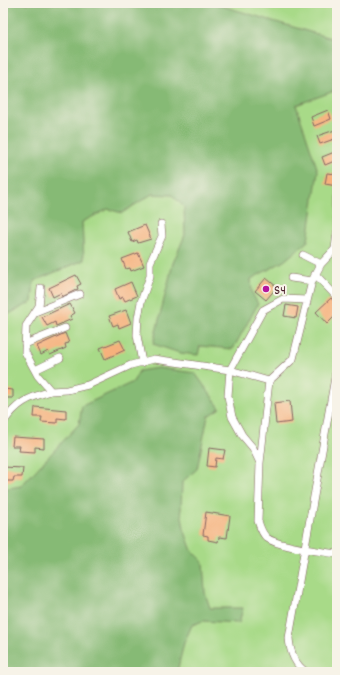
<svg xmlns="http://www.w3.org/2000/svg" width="340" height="675" font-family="Dekko,sans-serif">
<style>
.green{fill:#a8da88;stroke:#797c5a}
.forest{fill:#86ba74;stroke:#686c50}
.building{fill:#f6b17c}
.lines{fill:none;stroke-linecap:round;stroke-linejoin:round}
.lane-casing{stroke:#856361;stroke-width:8}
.lane{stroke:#fff;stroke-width:7}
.poi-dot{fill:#b5179e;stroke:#f7f3e8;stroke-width:1.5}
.labels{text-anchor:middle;stroke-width:4;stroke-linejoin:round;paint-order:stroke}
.poi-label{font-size:14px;fill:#4a1f2b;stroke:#f7f3e8;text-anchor:start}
</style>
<rect width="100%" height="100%" fill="#f7f3e8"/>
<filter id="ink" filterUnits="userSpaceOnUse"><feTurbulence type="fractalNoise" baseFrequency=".025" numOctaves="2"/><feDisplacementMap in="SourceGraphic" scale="8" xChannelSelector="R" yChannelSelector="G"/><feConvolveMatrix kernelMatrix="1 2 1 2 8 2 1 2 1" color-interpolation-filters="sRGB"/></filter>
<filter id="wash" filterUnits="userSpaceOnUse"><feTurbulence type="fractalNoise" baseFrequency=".012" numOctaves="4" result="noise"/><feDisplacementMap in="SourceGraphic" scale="16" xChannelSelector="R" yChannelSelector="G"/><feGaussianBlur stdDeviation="0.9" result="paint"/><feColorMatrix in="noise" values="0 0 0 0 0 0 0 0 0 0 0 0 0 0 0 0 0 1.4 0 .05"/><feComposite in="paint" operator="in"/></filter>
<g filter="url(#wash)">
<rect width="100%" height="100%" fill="#f3e0c6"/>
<path class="green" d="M133 3H337V672H3V73Z"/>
<path class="forest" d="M3 3H212L337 40V90L296 105 318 171 308 241 284 261 251 279 252 293 258 304 233 349 200 346 198 355 180 353 153 344 173 263 185 235 184 207 172 195 152 194 122 213 108 209 82 222 84 260 34 281 32 302 3 317V319Z
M158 368 195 373 220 408 208 416 197 469 182 482 181 510 184 529 192 551 203 562 205 593 210 608H243L239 623 203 621 192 625 184 643 177 672H3V489L21 486 79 424 82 406 133 382 139 371Z"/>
<g id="blocks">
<path class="building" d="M328 110 331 119 314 126 311 117Z
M335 130 337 138 320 144 317 136Z
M337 151V160L325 165 322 157Z
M327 173 337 174V186L325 184Z
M145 225 151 239 138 243 137 240 132 242 128 232Z
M138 253 144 266 131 271 130 268 126 269 122 259Z
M76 275 81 284 77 286 78 289 62 297 61 293 53 297 49 288Z
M266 278 277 287 266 300 255 291Z
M131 282 137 296 125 301 123 297 119 299 115 289Z
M331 298 337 305V314L327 324 316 312Z
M70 304 75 313 70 316 72 319 56 326 55 322 47 326 42 317Z
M286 305 298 307 296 318 284 316Z
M126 310 131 323 119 328 118 324 113 326 109 316Z
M65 333 69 343 65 344 66 348 50 355 48 351 41 355 37 346Z
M120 340 125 350 105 359 100 348Z
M3 389 13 390V398H3Z
M290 401 292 422 276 424 274 403Z
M35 407 66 410V419L57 418V423L41 422 42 417H34Z
M13 437 44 439V448L35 447V452L19 451 20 446H12Z
M209 448 225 450 223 459 216 458 215 467 207 466Z
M3 467 23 468 22 477H14L13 481H3Z
M206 512 230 516 227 538 219 537 218 542 208 540V536L203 535Z"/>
</g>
</g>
<g filter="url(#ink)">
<use href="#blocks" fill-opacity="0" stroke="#856361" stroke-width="1"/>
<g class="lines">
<defs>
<path id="lane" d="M336 250 335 249 337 233
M303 255 321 264
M315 274 337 297
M291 278 312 281
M41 288 39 306 26 326 25 352 38 376 51 391 67 390 88 385 131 365 154 359 230 370 269 381
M307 300 283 299 263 310 230 370 228 396 232 417 242 435 253 448 260 463 258 521C260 527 262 534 267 538 279 547 320 551 337 554
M35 312 80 294
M25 344 65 328
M142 363 137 335 138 318 141 302 150 276V263L162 236 161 224
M35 370 60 358
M3 423C17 402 28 398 51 391
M260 463 269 381 293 359 312 281 321 264 337 247
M306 672C294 664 290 652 289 638L337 366"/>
</defs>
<use href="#lane" class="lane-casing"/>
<use href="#lane" class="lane"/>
</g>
</g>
<circle class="poi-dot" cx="266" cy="289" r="4"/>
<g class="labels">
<g class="poi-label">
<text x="274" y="294">S4</text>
</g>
</g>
<rect width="340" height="675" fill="none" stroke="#f7f3e8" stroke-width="16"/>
</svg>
